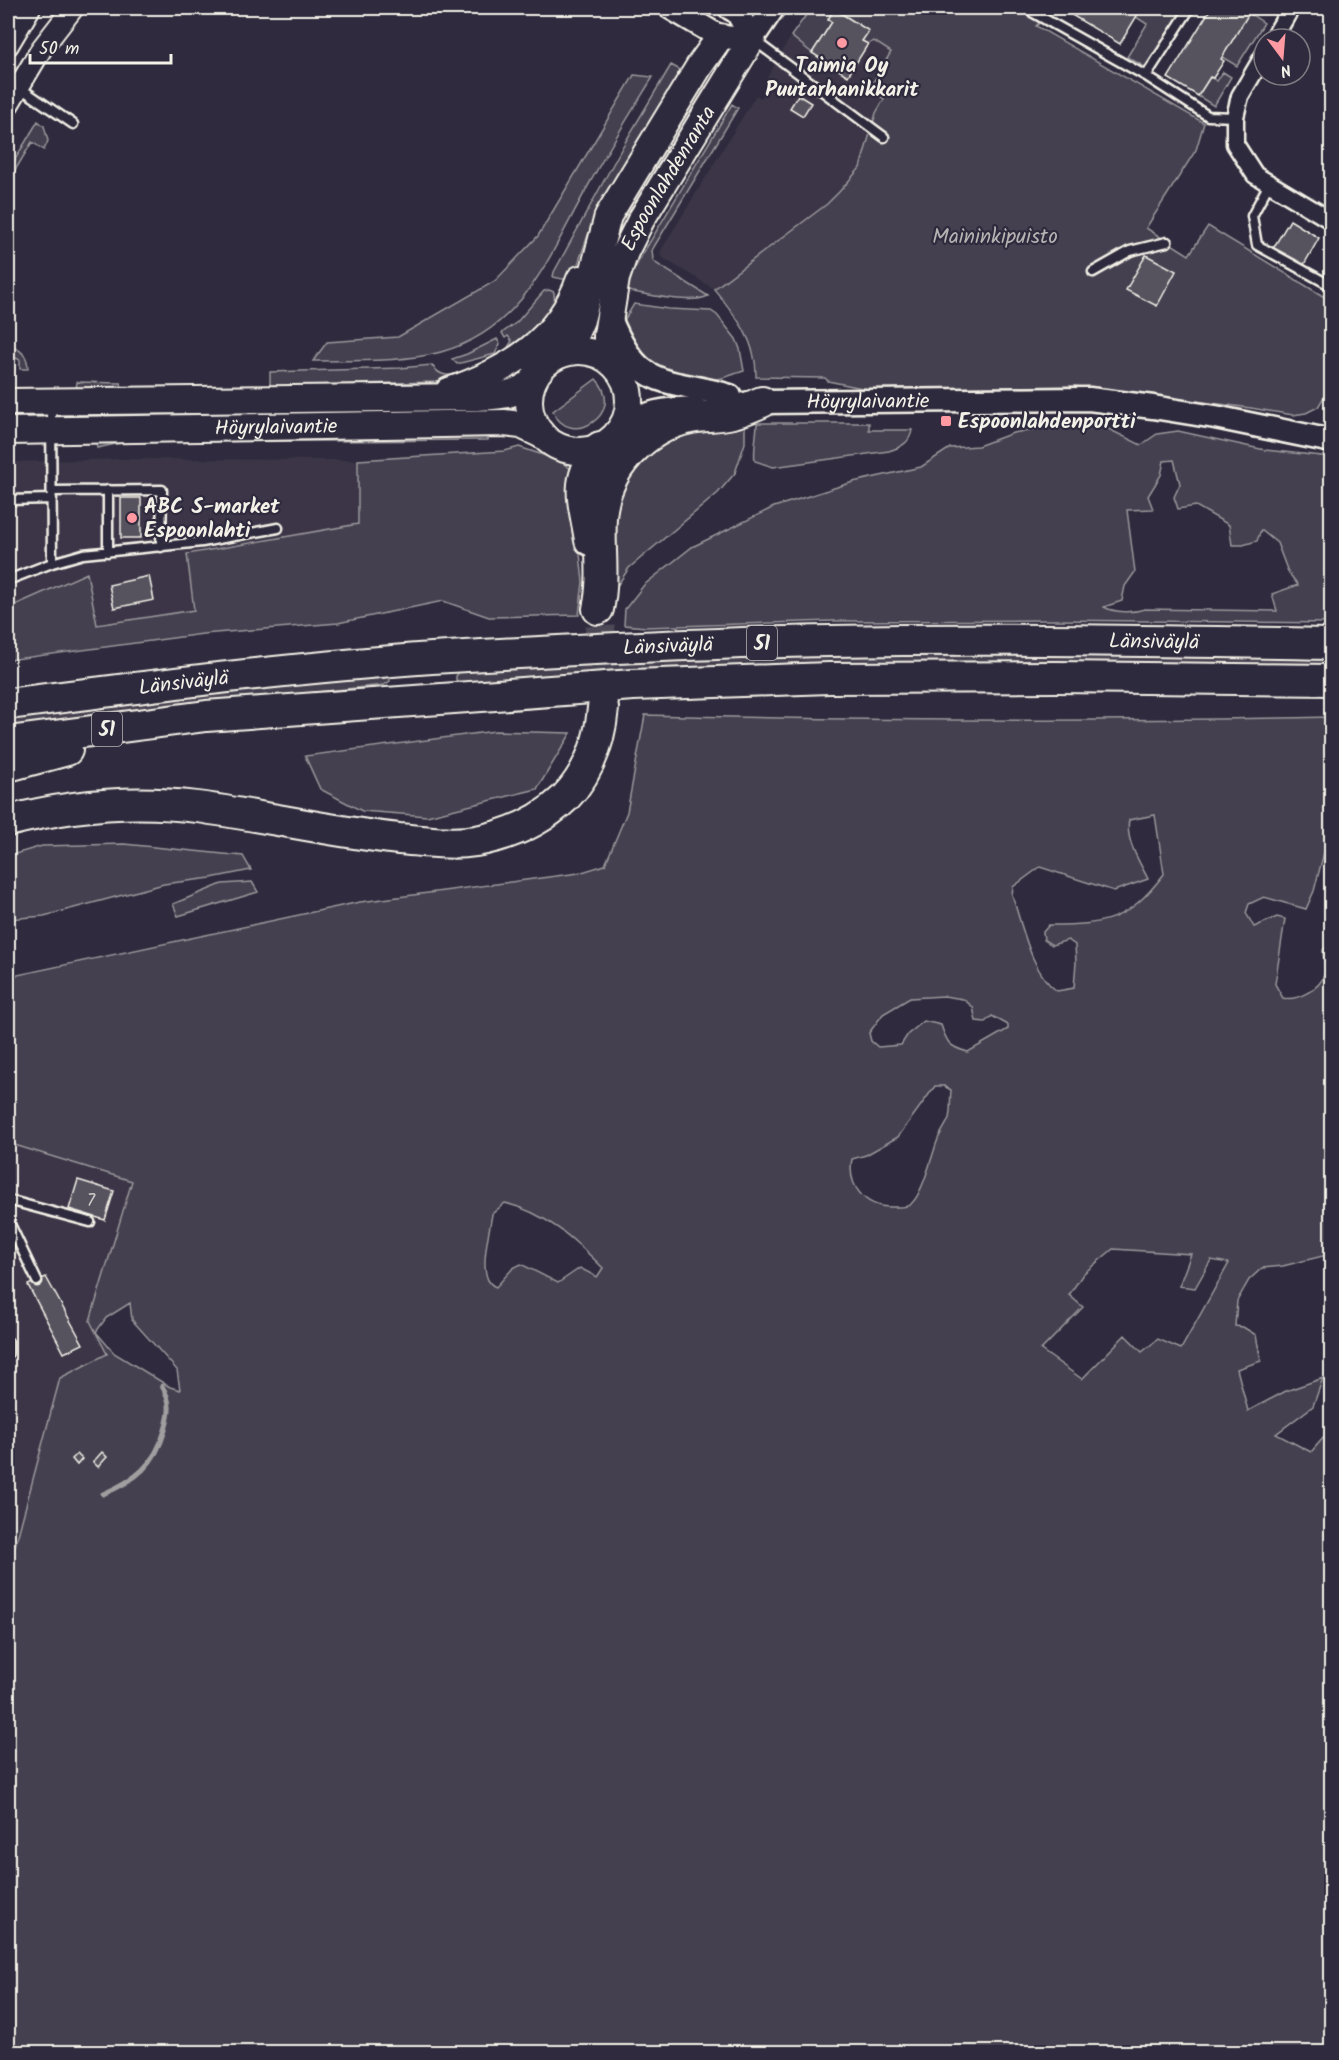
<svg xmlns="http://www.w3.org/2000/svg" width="1339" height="2060" font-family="Kalam,sans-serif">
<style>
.built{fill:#3b3647}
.green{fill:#454050;stroke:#9c989c;stroke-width:1.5;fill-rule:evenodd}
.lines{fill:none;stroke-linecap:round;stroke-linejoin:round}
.stream{stroke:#a19ea0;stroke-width:5}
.building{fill:#56525f;stroke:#f4f1e8;stroke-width:1.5}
.motorway-tunnel{stroke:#4d4857;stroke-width:30;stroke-dasharray:30 15;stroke-linecap:butt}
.service-casing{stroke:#f4f1e8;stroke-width:13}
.minor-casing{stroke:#f4f1e8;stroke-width:21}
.tertiary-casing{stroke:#f4f1e8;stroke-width:24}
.secondary-casing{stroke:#f4f1e8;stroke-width:27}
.primary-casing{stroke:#f4f1e8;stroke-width:30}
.motorway-casing{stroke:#f4f1e8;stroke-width:34}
.service{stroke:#2f2a3d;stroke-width:8}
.minor{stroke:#2f2a3d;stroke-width:16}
.tertiary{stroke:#2f2a3d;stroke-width:20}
.secondary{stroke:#2f2a3d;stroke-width:22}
.primary{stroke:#2f2a3d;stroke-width:26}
.motorway{stroke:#2f2a3d;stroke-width:30}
.poi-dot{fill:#ff9aa2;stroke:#2f2a3d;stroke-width:2}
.labels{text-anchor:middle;stroke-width:4.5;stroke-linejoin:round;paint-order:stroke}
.number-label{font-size:18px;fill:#ccc9c6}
.shield{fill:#2f2a3d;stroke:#b9b5b5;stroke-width:1.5}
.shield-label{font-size:20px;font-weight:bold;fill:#f4f1e8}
.poi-label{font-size:21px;font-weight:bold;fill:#f4f1e8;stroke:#2f2a3d;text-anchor:start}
.street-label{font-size:21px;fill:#f4f1e8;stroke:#2f2a3d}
.park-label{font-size:21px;fill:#b7b3b3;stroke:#2f2a3d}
</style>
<rect width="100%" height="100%" fill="#2f2a3d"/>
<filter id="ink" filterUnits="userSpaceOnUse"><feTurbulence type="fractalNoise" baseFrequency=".0167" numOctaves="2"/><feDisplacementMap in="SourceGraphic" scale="12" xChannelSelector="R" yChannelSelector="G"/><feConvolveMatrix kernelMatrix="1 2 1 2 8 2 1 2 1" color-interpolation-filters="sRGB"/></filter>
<g filter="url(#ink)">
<path class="built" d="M811 8H934L876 113 860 168 827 204 714 289 663 258 660 252 756 95 761 98 769 87 764 83 791 36Z
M119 459 358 460V524L187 554 194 610 97 625 86 574 8 608V462Z
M8 1143 132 1180 90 1321 107 1354 60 1378 13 1554 8 1553Z"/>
<path class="green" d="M811 8H1032L1030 12 1043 20 1036 26 1204 123 1196 150 1146 228 1189 255 1208 226 1331 301V385L1318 407 1306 413 1293 415 1251 408 1075 386 867 389 828 381 825 378 756 377C757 341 736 316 714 289L827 204 839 192 860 168 876 113 884 99 869 89 891 52 874 41 868 44 862 41 868 31 835 9 828 19 832 22 812 53 791 36Z
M1128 8H1184L1145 67 1127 57 1147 24 1136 17 1138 13Z
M1249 13 1264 23 1237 66 1222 57Z
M671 65 688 74 589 232 572 281 553 277 554 272 624 144Z
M1223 72 1231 77 1214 106 1198 96 1210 77 1217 81Z
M634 75 653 77C632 111 611 144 592 179 552 248 527 329 441 352 400 363 355 360 313 361L327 342 398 337 495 281 538 236Z
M700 83 706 87 631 211 612 252 610 237Z
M732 104 738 108 652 250 653 260 657 264 708 296C690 305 647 294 627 291L633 272 642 255Z
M38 121 44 126 48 141 44 150 32 142 8 182V171Z
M549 290 554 292 555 309 549 318 503 355 512 341 508 336 505 338 502 333 517 322 544 291Z
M634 304 669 309 711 311 717 315 736 339 740 349 744 371C736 373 726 378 717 379 688 380 649 371 633 344 629 337 626 329 623 322Z
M497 339 500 344 495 354 457 364 452 359 467 354Z
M8 344C20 349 28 355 28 369H20V360L8 354Z
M432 365C443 383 459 372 476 369L452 379 436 382 270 386V372L400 368Z
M596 379C628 413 569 450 553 411Z
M77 382 121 383 123 393 76 390Z
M1090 420 1141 445 1157 434 1178 431 1265 450 1331 457V623L1053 620 832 621 646 627 624 625 625 609 644 585 692 547 774 507 853 482 921 467 950 448 978 446 1013 433ZM1174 460 1180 484 1174 497 1178 509 1196 506 1229 525 1232 545H1243L1257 541 1261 530 1277 543 1288 572 1298 585 1272 594 1277 611 1145 609C1132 613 1116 613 1104 607L1122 601 1125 586 1135 572 1127 510 1153 509 1148 496 1161 475 1164 461Z
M745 422V443L735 473 718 493 629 568 613 592 609 536 620 481 665 436Z
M757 423H869V430H912C910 443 901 447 889 451L773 467 755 461C753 452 757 433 757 423Z
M488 434V440L140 442 120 443 97 448 96 441Z
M519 447 558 460 571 469 583 582 579 615 489 617 443 601 338 623 203 634 8 660V608L87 573 97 625 194 610 187 554 358 524V460L505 451Z
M936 654 1332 655 1331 666 574 676 460 682 456 680V676L460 671C618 661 777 656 936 654Z
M387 675 390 677V681L384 685 269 697 8 728V716L32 712Z
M645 715C874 721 1103 722 1331 717V830L1328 837 1314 891 1306 909 1264 897 1249 904 1246 913 1254 927 1277 917 1285 919 1275 984 1283 998C1297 1001 1320 989 1324 975 1326 968 1323 957 1323 950L1331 940V1254L1283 1266 1262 1268 1249 1280 1237 1301 1235 1326 1243 1327 1256 1335 1261 1361 1237 1369 1248 1411 1286 1391 1323 1378 1313 1406 1276 1434 1311 1452 1331 1429V2052H8V1553L13 1554 60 1378 107 1354 90 1321 132 1181 8 1143V977L360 902 579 873 605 865 627 812ZM1155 815 1164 874C1128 921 1106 925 1049 925L1043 932 1044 940 1052 945 1068 940 1075 945 1076 962 1074 988 1057 991C1031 973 1022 924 1012 895L1013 887 1040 867 1114 891 1148 879C1139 861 1125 840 1129 820ZM944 996 963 999 973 1007 976 1021 985 1022 992 1016 1008 1025V1029L968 1052C949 1047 947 1043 941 1025L924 1021 908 1034 901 1045 878 1047 871 1041 869 1033 883 1014 910 998ZM935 1086H944L951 1090C950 1099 951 1110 949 1118 946 1126 941 1132 938 1139 932 1154 923 1194 911 1204 906 1208 899 1207 893 1207 865 1208 847 1186 852 1159L866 1155 898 1137ZM505 1203C546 1213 574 1239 603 1268L597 1277 580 1268 558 1283 521 1264 513 1268 496 1287C475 1280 490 1231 492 1214ZM1113 1249 1191 1254 1179 1286 1195 1288 1211 1260 1229 1263 1181 1349 1158 1339 1142 1352 1125 1335 1082 1379 1041 1350 1083 1307 1069 1295 1083 1274ZM130 1303 132 1320 177 1370 180 1390 170 1387 114 1353 96 1332 106 1318Z
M495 731 571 733 537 789 427 816 362 811 320 789 305 756Z
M124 844 243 856 251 870 211 878 164 884 44 916 8 919V856L42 846Z
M252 882 258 892 178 916 173 904 222 884Z"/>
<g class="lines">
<path class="stream" d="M103 1494C136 1480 155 1465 165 1430 170 1413 172 1402 162 1386"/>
</g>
<path class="building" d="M1060 8H1128L1138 14 1120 44Z
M1211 8H1256L1252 15 1249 13 1221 59 1224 61 1213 78 1210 77 1198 96 1168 78Z
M834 9 869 31 862 41 868 44 848 76 812 53 832 22 828 20Z
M798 95 811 103 803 116 790 108Z
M1290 220 1319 238 1302 268 1272 250Z
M1146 255 1176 271 1157 306 1126 290Z
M121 498H141V538H121Z
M149 576 154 600 114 608 109 585Z
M78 1180 114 1191 105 1220 69 1209Z
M46 1277 83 1344 64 1353 28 1285Z
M102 1452 107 1457 98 1467 93 1462Z
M77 1454 82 1459 77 1465 72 1459Z"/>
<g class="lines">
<path class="motorway-tunnel" d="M600 626 603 708"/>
<defs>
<path id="service" d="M1032 12 1146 76 1208 116 1235 117
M755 41 884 137
M1146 76 1190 8
M19 87 73 124
M1269 184 1252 216 1257 245 1328 284 1332 281
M1093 272 1130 251 1167 242
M51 405 52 563
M108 490V552
M52 491 162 490 161 547
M8 500 52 499
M8 580 52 563 83 554 202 542 278 528
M8 1200 90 1222
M8 1220 37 1281
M8 1342V1353"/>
<path id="minor" d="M1273 39 1291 8
M1264 55 1240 96 1235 117V144L1255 175 1332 221"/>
<path id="tertiary" d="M8 45 30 8
M8 105 42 48 73 8"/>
<g id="secondary">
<path d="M671 8 720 37 752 39"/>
<path d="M730 8 737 12 752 39"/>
<path d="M752 39 773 8"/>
<path d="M610 318C640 393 665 377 730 396"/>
<path id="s1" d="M745 404 762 402 1089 399 1153 407 1215 417 1332 441"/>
<path d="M621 430C642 411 667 409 695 408"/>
</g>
<g id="primary">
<circle cx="579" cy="401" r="50"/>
<path d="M559 355 573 339 581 320 608 216 700 65 720 37"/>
<path id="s2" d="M613 364 607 352V335L616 278 625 252 641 220 752 39"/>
<path d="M449 391C509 370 558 341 580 279"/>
<path d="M8 402 477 397C499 396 516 396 533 381"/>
<path id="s3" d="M8 431 504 423 521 425 542 435"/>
</g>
<g id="motorway">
<path d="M590 540C584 500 573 483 600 447"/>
<path d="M598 609C605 578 599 549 601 517 605 469 643 428 690 418 704 415 718 417 732 413 742 411 752 406 762 402"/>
<path id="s4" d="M8 704C148 686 290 668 432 658 565 650 698 643 831 641 998 638 1165 641 1332 644"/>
<path d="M8 742 206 716 633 685 829 678 1056 677 1332 680"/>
<path d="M8 766 67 750"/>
<path d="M8 821C69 805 134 799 197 807 265 816 331 832 399 839 425 841 451 845 476 841 510 835 540 822 565 798 589 773 600 742 603 708"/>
</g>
</defs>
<use href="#service" class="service-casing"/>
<use href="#minor" class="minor-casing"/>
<use href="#tertiary" class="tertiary-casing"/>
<use href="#secondary" class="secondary-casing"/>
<use href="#primary" class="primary-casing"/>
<use href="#motorway" class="motorway-casing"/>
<use href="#service" class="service"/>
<use href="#minor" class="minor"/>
<use href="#tertiary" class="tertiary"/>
<use href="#secondary" class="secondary"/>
<use href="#primary" class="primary"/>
<use href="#motorway" class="motorway"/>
</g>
</g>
<g class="poi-dot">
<circle cx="842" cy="43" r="6"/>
<rect x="940" y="415" width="12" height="12" rx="3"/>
<circle cx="132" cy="518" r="6"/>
</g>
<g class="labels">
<g class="number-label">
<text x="91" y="1206">7</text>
</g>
<g class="shield">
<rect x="747" y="626" width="30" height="34" rx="4.5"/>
<rect x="92" y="712" width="30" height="34" rx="4.5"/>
</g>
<g class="shield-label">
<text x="762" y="650">51</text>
<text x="107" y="736">51</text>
</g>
<g class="poi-label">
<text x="842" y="72" text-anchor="middle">Taimia Oy<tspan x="842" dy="24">Puutarhanikkarit</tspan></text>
<text x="958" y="428">Espoonlahdenportti</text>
<text x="144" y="513">ABC S-market<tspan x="144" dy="24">Espoonlahti</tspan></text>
</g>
<g class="street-label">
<text dy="7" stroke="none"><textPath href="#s2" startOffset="201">Espoonlahdenranta</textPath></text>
<text dy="7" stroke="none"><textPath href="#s1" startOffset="123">Höyrylaivantie</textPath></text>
<text dy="7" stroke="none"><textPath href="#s3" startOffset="268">Höyrylaivantie</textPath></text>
<text dy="7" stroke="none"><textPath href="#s4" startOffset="1149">Länsiväylä</textPath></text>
<text dy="7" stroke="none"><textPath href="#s4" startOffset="663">Länsiväylä</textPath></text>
<text dy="7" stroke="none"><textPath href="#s4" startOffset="177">Länsiväylä</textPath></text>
</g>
<g class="park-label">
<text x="995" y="243">Maininkipuisto</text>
</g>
</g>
<rect width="1339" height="2060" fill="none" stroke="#2f2a3d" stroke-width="30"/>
<rect x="15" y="15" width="1309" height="2030" fill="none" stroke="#f4f1e8" stroke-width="2" filter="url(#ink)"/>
<g transform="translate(1282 57) rotate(164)"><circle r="28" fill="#2f2a3d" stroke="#7e7a81" stroke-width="1.5"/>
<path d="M0-4.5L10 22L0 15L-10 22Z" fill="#ff9aa2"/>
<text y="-9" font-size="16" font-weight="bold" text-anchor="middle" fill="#f4f1e8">N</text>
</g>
<path d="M30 54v9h141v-9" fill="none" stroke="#f4f1e8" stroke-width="3"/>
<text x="39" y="54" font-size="18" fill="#f4f1e8" stroke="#2f2a3d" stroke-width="4.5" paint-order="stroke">50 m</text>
</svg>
